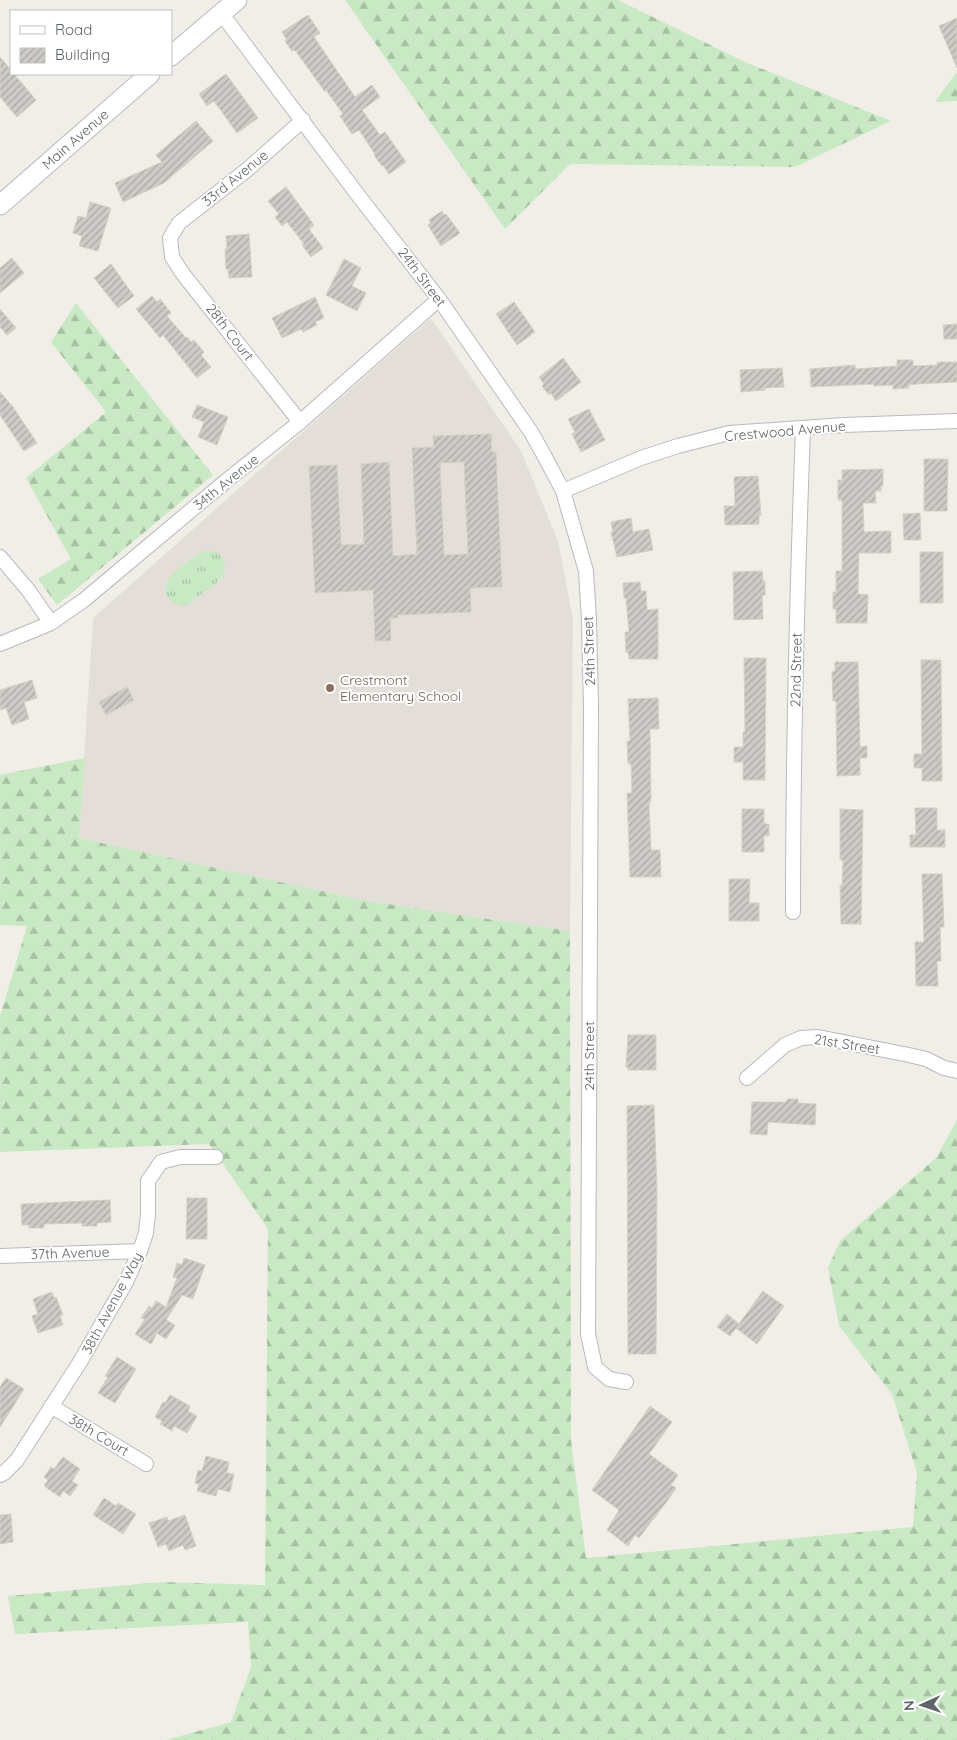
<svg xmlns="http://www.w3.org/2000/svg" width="957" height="1740" font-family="Quicksand,sans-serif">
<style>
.education{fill:#e3dfd8}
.forest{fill:url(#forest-firs)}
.park{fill:url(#park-tufts)}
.building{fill:url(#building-hatch);stroke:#d6cfc5;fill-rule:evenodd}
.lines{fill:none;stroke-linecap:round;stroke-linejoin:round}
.minor-casing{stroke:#b7babe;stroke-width:16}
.secondary-casing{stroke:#b8bcc1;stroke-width:21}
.minor{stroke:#fff;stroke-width:14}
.secondary{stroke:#fff;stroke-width:19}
.education-dot{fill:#8d6e63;stroke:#fff;stroke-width:2}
.labels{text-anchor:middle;stroke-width:4;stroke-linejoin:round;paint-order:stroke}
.street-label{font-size:14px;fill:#5e6468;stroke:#fff}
.education-label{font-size:14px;fill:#785e54;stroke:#fff;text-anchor:start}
</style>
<defs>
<pattern id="forest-firs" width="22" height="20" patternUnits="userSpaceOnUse" patternTransform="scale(1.25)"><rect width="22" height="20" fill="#c8e9c3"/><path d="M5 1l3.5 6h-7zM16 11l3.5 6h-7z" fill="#a6c0a2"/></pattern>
<pattern id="park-tufts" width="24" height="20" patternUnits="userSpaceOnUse" patternTransform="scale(1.25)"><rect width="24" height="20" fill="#c8e9c3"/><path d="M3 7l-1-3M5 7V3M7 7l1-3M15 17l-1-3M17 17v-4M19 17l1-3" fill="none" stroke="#a6c0a2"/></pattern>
<pattern id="building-hatch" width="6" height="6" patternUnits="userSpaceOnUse" patternTransform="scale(1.25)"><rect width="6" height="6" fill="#cecbc6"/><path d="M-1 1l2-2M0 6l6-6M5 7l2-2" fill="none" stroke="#aaa8a5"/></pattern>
</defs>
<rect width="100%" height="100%" fill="#f1eee7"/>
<path class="education" d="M431 318 521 451 558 541 573 619 570 931 367 901 79 838 93 618Z"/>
<path class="forest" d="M345 0H618L745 62 891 121 795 167 570 164 505 229Z
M957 73V101L935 102 955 74Z
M76 303 213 475 57 605 38 579 71 559 26 478 106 412 51 342Z
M85 758 79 838 367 901 570 931 571 1440 586 1558 913 1527 917 1473 892 1394 839 1326 828 1268 840 1241 936 1158 957 1120V1740H166L231 1722 251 1667 248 1622 15 1634 8 1596 161 1582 265 1585 268 1229 209 1144 0 1152V1016L27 926 0 925V775Z"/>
<path class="park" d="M203 551C211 551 218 550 223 558 233 577 208 589 196 598 193 601 190 604 186 605 175 608 163 595 166 584 168 574 194 557 203 551Z"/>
<path class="building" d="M308 15 320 33 314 37 355 97 372 85 380 97 362 110 380 135 385 132 406 162 389 174 383 165 382 166 374 155 375 154 359 130 352 134 340 116 343 114 326 90 325 92 295 50 292 51 285 41 287 40 282 32Z
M957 18V68L939 26Z
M0 57 11 70V74H14L36 100 17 117 0 97Z
M226 74 258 118 237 133 214 101 207 106 199 94Z
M196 121 213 141 164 183 123 202 115 183 162 162 156 155Z
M286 187 314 225 309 229 323 248 311 257 302 245 304 244 287 222 282 226 275 217 279 214 268 201Z
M90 202 111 208 98 251 79 246 82 236 73 233 78 216 86 218Z
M442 211 444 215 446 214 460 233 441 246 428 225 431 223 429 220Z
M249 234 252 277 229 278 228 269H226L225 249H227L226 236Z
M12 258 24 273 0 293V268Z
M344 259 361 268 352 286 366 293 357 311 326 295Z
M111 264 134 296 118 308 94 278Z
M152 296 157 302 160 299 171 313 167 316 186 338 187 337 191 342 194 340 204 352 201 355 211 367 197 378 163 335 160 338 136 309Z
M315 297 324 318 315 322 317 325 303 332 301 329 282 338 272 318Z
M514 302 535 332 517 345 496 314Z
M0 309 16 328 7 335 0 327Z
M957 324V339H944L943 325Z
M563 358 581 382 556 401 551 393 549 395 542 386 544 384 539 377Z
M897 360H913V366L937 365V362H957V382L917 384 908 385 909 388 893 389V385L874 386V384L811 387 810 369 855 365V369L897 366Z
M782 368 784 387 765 388V390L741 392 740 370Z
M0 392 13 407 37 443 24 451 0 415Z
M197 405 228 417 217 445 198 437 204 422 192 417Z
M589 409 605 440 581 452 572 434 575 432 568 419Z
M491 434 492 452H496L502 587 470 588 471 612 397 615 398 618H390L391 641H375L373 590 315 593 309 466 337 465 341 545 364 544 361 464 389 462 393 556 417 554 412 448 434 447 433 436ZM464 462 468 554 444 555 440 463Z
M924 459H948L947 511H924Z
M883 469V486H881V491H875L876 503H863L864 532 891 531V553H859L858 594 868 595 867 623H836V609H833V592H836V571H842V500H838V480H842V470Z
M758 476 761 515H759V524L725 525 724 506H735L734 477Z
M920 513 921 540H904L903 514Z
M631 518 633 532 649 529 653 550 617 557 611 532H613L611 522Z
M920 552H943V603H920Z
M762 571 763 581H765V595H762L763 619 734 620 733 572Z
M640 582 641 591H646L647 610 658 609V659H629L628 652H626L625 632H629L626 598H624L623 583Z
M744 658H766L765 780H743V762H734V747H743V732H745Z
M921 660H941L942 781H922V768H914V754H922Z
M835 662H858L860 747 867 746V758H860V775L837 776 836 701H833L832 672 835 671Z
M32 680 37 698 24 702 29 719 12 725 6 708 0 710V690Z
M127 687 134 700 106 715 99 702Z
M658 698 659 729H650L651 802H649L651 850H660L661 877H630L627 793H632L631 764H628L627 741H630L628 699Z
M915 808H937V830H945V847H910V835H916Z
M742 809H764V824H769V836H764V852H742Z
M840 809 863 810 861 924H841L840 885 842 886 843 860H840Z
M922 874H942L944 927H940L941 961H937L938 986H916L915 942H924Z
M729 879H750L749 903H759V921H729Z
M628 1035H656V1070H628V1067H626Z
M787 1099H798V1103L816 1104 815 1125 768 1122 767 1135 750 1134 752 1102H786Z
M654 1105 657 1191 656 1354H628L627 1106Z
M187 1198H207V1239H186Z
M110 1200 111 1222 97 1223V1226H82V1223L44 1224V1228H29V1225H22L21 1204Z
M184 1258 205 1265 193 1299 182 1295 166 1320 175 1325 166 1339 157 1333 151 1344 135 1334 145 1319 141 1318 149 1306 152 1308 156 1301 166 1307 177 1278 173 1277 177 1263 182 1265Z
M763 1291 784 1306 757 1344 736 1328Z
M52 1292 54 1298 56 1297 63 1315 60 1316 63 1325 38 1333 32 1316 38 1314 33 1299Z
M727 1314 739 1324 730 1336 717 1327Z
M117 1357 136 1369 115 1403 98 1393 108 1377 105 1376Z
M6 1378 24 1389 0 1427V1387Z
M170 1395 190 1406 188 1411 197 1416 187 1433 174 1426 172 1431 160 1424 162 1421 155 1417 163 1402 165 1403Z
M650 1406 672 1422 649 1454 678 1475 671 1485 676 1488 668 1500 639 1538 635 1535 628 1546 607 1530 619 1510 592 1490Z
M206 1456 229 1462 227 1473 234 1474 230 1492 218 1489 216 1496 197 1491 199 1484 195 1483 198 1470 202 1471Z
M63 1457 80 1469 72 1481 78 1485 70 1496 63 1491 60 1497 44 1486 48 1480 44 1477 51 1467 54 1469Z
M104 1498 116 1506 118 1503 136 1514 123 1534 93 1515Z
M11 1514 13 1542 0 1544V1515Z
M185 1515 196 1546 185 1550 183 1545 169 1551 166 1544 158 1547 149 1523 167 1517 168 1521Z"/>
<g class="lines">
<defs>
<path id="minor" d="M221 13 361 199 439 299 531 432 545 457 563 491 586 571 589 620 591 707 588 1334 595 1367 609 1379 626 1382
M300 422 183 274 172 257 170 238 179 223 248 169 303 120
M563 491 641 458 678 446 729 433 844 425 957 421
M0 557 29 591 51 623
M0 644 51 623 84 600 226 481 300 422 439 299
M793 912C793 751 797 590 803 429
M747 1078 785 1045 801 1038 818 1037 909 1055 926 1059 944 1068 957 1071
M0 1256 140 1251
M51 1406 146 1464
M0 1475 4 1473 17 1460 80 1362 126 1282 140 1251 146 1233 148 1214V1181L161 1162 180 1157H216"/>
<g id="secondary">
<path d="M171 56 237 0"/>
<path id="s1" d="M0 205 150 74"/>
</g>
</defs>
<use href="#minor" class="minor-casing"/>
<use href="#secondary" class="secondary-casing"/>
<use href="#minor" class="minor"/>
<use href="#secondary" class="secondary"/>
</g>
<circle class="education-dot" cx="330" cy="688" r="5"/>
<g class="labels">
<g class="street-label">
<text dy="5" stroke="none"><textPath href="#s1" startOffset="100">Main Avenue</textPath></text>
<text transform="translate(235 178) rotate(-39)" y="5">33rd Avenue</text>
<text transform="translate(422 277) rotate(53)" y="5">24th Street</text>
<text transform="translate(230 332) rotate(52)" y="5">28th Court</text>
<text transform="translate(785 431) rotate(-5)" y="5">Crestwood Avenue</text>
<text transform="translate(226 482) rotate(-39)" y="5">34th Avenue</text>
<text transform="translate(589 651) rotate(-92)" y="5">24th Street</text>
<text transform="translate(796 670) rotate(-89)" y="5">22nd Street</text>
<text transform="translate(847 1044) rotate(9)" y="5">21st Street</text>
<text transform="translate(589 1056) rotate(-90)" y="5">24th Street</text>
<text transform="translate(70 1253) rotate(-2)" y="5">37th Avenue</text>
<text transform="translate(112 1303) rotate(-62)" y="5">38th Avenue Way</text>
<text transform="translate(99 1435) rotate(31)" y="5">38th Court</text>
</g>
<g class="education-label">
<text x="340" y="685">Crestmont<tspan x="340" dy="16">Elementary School</tspan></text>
</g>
</g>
<rect x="10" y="10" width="162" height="65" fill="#ffffff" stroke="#bfc1c3"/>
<rect x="20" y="26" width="25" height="8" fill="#ffffff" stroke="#bfc1c3"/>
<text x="55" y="35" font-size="15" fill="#5e6468">Road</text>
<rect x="20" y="48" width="25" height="15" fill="url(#building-hatch)" stroke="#bfc1c3"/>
<text x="55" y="60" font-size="15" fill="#5e6468">Building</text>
<g transform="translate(922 1705) rotate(267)" stroke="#ffffff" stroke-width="4" paint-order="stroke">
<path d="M0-4L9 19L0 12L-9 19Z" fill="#5e6468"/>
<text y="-8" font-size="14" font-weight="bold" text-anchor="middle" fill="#5e6468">N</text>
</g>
</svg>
